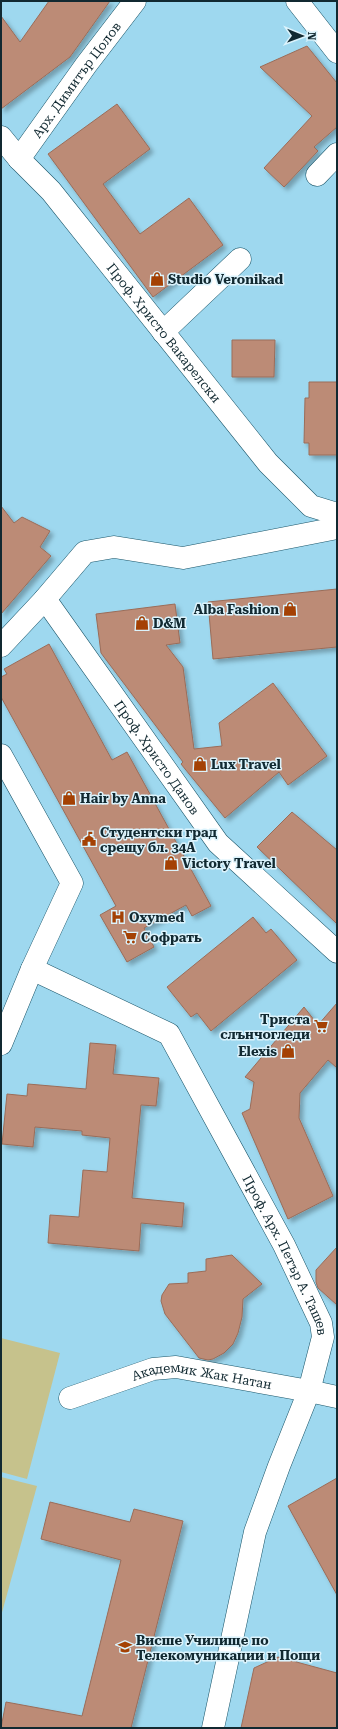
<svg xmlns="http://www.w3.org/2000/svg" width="338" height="1729" font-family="'Roboto Serif',serif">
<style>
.green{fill:#c6c28c}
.building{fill:#bc8b76;stroke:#9b6c58;filter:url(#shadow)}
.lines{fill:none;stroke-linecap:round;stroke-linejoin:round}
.minor-casing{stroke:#1a5569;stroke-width:23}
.minor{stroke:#fff;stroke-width:22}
.labels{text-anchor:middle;stroke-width:3;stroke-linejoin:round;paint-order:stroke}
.street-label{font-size:13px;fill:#112931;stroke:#dcf3fc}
.poi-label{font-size:13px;font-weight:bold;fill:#112931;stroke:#dcf3fc;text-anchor:start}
</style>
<defs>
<filter id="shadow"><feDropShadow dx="3.5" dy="3.5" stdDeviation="2" flood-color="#0004"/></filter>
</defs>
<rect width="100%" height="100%" fill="#9ed8ef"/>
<path class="green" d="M1 1338 60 1353 27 1479 1 1472Z
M1 1477 37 1486 1 1616Z"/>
<path class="building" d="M49 1H110L70 57 1 109V16L20 42Z
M307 46 337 83V127L314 147 318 151 284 187 264 168 312 116 260 67Z
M117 104 150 149 103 184 140 234 189 198 223 245 153 297 48 154Z
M232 340H275L274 377H232Z
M309 382H337V455H309V443H304L305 398H309Z
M1 506 14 523 22 517 50 531 40 547 51 556 1 614Z
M337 589V647L213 659 208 602Z
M175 604 180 643 166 645 183 667 194 749 222 746 219 723 273 683 327 756 288 785 279 772 225 818 181 764 183 762 101 653 96 614Z
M49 644 112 760 127 752 211 906 192 916 186 905 144 928 154 947 127 962 100 915 116 906 1 697V677L7 674 4 669Z
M292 812 337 850V924L257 847Z
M253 917 266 933 271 929 297 960 211 1031 197 1013 191 1017 167 987Z
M337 1003V1068L328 1060 300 1093 299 1118 333 1196 288 1219 242 1113 250 1109 254 1082 245 1077 304 1007 318 1025Z
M90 1043 116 1045 113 1074 159 1078 156 1106 141 1105 132 1198 184 1203 182 1227 141 1223 139 1251 48 1243 50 1215 79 1217 83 1170 107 1172 110 1138 82 1135V1131L35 1127 33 1147 2 1144 7 1094 27 1096 28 1084 86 1089Z
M337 1247V1305L318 1288 316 1282V1270Z
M232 1255 262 1284 243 1299 242 1317 238 1333 233 1344 224 1353 213 1359 208 1360 199 1358 165 1314 161 1301 162 1295 169 1284 188 1283V1273L206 1271V1259Z
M337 1478V1595L288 1506Z
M50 1502 130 1522 134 1509 183 1521 131 1728H1L6 1702 82 1716 121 1560 41 1539Z
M278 1657 337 1673V1728H241L254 1668Z"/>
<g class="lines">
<defs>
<g id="minor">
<path d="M297 1 337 52"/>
<path id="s1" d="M1 137 19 159 51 191 268 463 311 506 337 514"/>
<path id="s2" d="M19 159 86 65 135 1"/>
<path d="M317 175 337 154"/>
<path d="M163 332 240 259"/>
<path id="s3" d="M45 599 218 843 337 952"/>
<path d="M1 646 45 599 85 552 114 547 183 558 337 528"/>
<path d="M1 755 72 883 32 969 1 1044"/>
<path id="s4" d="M32 969 169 1034 284 1245 321 1323 323 1337 309 1391 279 1466 255 1532 213 1728"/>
<path id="s5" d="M70 1398 153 1369 176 1367 309 1391 337 1397"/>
</g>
</defs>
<use href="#minor" class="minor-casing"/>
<use href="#minor" class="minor"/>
</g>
<defs>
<symbol id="shop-bare" viewBox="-9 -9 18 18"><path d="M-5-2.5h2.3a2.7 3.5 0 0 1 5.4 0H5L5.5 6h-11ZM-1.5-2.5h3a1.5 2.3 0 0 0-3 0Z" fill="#a44104" stroke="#dcf3fc" stroke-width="2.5" paint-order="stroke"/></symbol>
<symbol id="civic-bare" viewBox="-9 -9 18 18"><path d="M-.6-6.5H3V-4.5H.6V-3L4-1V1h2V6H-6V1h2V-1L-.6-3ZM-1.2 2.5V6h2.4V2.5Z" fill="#a44104" stroke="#dcf3fc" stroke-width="2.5" paint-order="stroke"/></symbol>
<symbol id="hospital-bare" viewBox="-9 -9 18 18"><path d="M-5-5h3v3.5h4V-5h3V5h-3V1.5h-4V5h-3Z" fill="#a44104" stroke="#dcf3fc" stroke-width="2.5" paint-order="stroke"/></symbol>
<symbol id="supermarket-bare" viewBox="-9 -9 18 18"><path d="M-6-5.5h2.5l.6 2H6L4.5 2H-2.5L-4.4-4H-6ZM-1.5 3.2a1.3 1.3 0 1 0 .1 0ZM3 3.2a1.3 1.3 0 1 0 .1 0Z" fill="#a44104" stroke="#dcf3fc" stroke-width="2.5" paint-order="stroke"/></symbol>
<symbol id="university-bare" viewBox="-9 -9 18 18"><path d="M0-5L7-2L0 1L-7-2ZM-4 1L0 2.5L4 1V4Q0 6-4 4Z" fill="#a44104" stroke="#dcf3fc" stroke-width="2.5" paint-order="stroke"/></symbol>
</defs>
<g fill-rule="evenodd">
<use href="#shop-bare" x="147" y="269" width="20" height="20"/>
<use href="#shop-bare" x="280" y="599" width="20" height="20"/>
<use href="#shop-bare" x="132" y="613" width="20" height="20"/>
<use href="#shop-bare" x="190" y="754" width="20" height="20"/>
<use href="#shop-bare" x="59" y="788" width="20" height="20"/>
<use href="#civic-bare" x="79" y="829" width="20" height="20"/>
<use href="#shop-bare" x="161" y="853" width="20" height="20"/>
<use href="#hospital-bare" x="108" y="907" width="20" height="20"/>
<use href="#supermarket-bare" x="120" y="927" width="20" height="20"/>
<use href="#supermarket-bare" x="311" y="1016" width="20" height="20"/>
<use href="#shop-bare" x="278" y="1041" width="20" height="20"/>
<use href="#university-bare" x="115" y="1637" width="20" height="20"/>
</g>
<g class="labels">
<g class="street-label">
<text dy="5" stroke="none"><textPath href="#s2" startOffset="98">Арх. Димитър Цолов</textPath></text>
<text dy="5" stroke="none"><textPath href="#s1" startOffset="255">Проф. Христо Вакарелски</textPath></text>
<text dy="5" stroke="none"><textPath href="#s3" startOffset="194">Проф. Христо Данов</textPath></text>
<text dy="5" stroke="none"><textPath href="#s4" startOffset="402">Проф. Арх. Петър А. Ташев</textPath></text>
<text dy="5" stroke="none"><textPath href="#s5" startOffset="137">Академик Жак Натан</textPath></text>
</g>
<g class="poi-label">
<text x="168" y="284">Studio Veronikad</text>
<text x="279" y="614" text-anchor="end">Alba Fashion</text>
<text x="153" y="628">D&amp;M</text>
<text x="211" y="769">Lux Travel</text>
<text x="80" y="803">Hair by Anna</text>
<text x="100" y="837">Студентски град<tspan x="100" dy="15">срещу бл. 34А</tspan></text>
<text x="182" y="868">Victory Travel</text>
<text x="129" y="922">Oxymed</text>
<text x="141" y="942">Софрать</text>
<text x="310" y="1024" text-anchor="end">Триста<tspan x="310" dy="15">слънчогледи</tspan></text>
<text x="277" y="1056" text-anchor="end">Elexis</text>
<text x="136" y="1645">Висше Училище по<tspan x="136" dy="15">Телекомуникации и Пощи</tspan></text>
</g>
</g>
<rect width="338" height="1729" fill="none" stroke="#112931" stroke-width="4"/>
<g transform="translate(302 36) rotate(91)" stroke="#dcf3fc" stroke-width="3" paint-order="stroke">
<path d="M0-3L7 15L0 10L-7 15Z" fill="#112931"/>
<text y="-6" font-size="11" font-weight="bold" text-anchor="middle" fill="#112931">N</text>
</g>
</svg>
